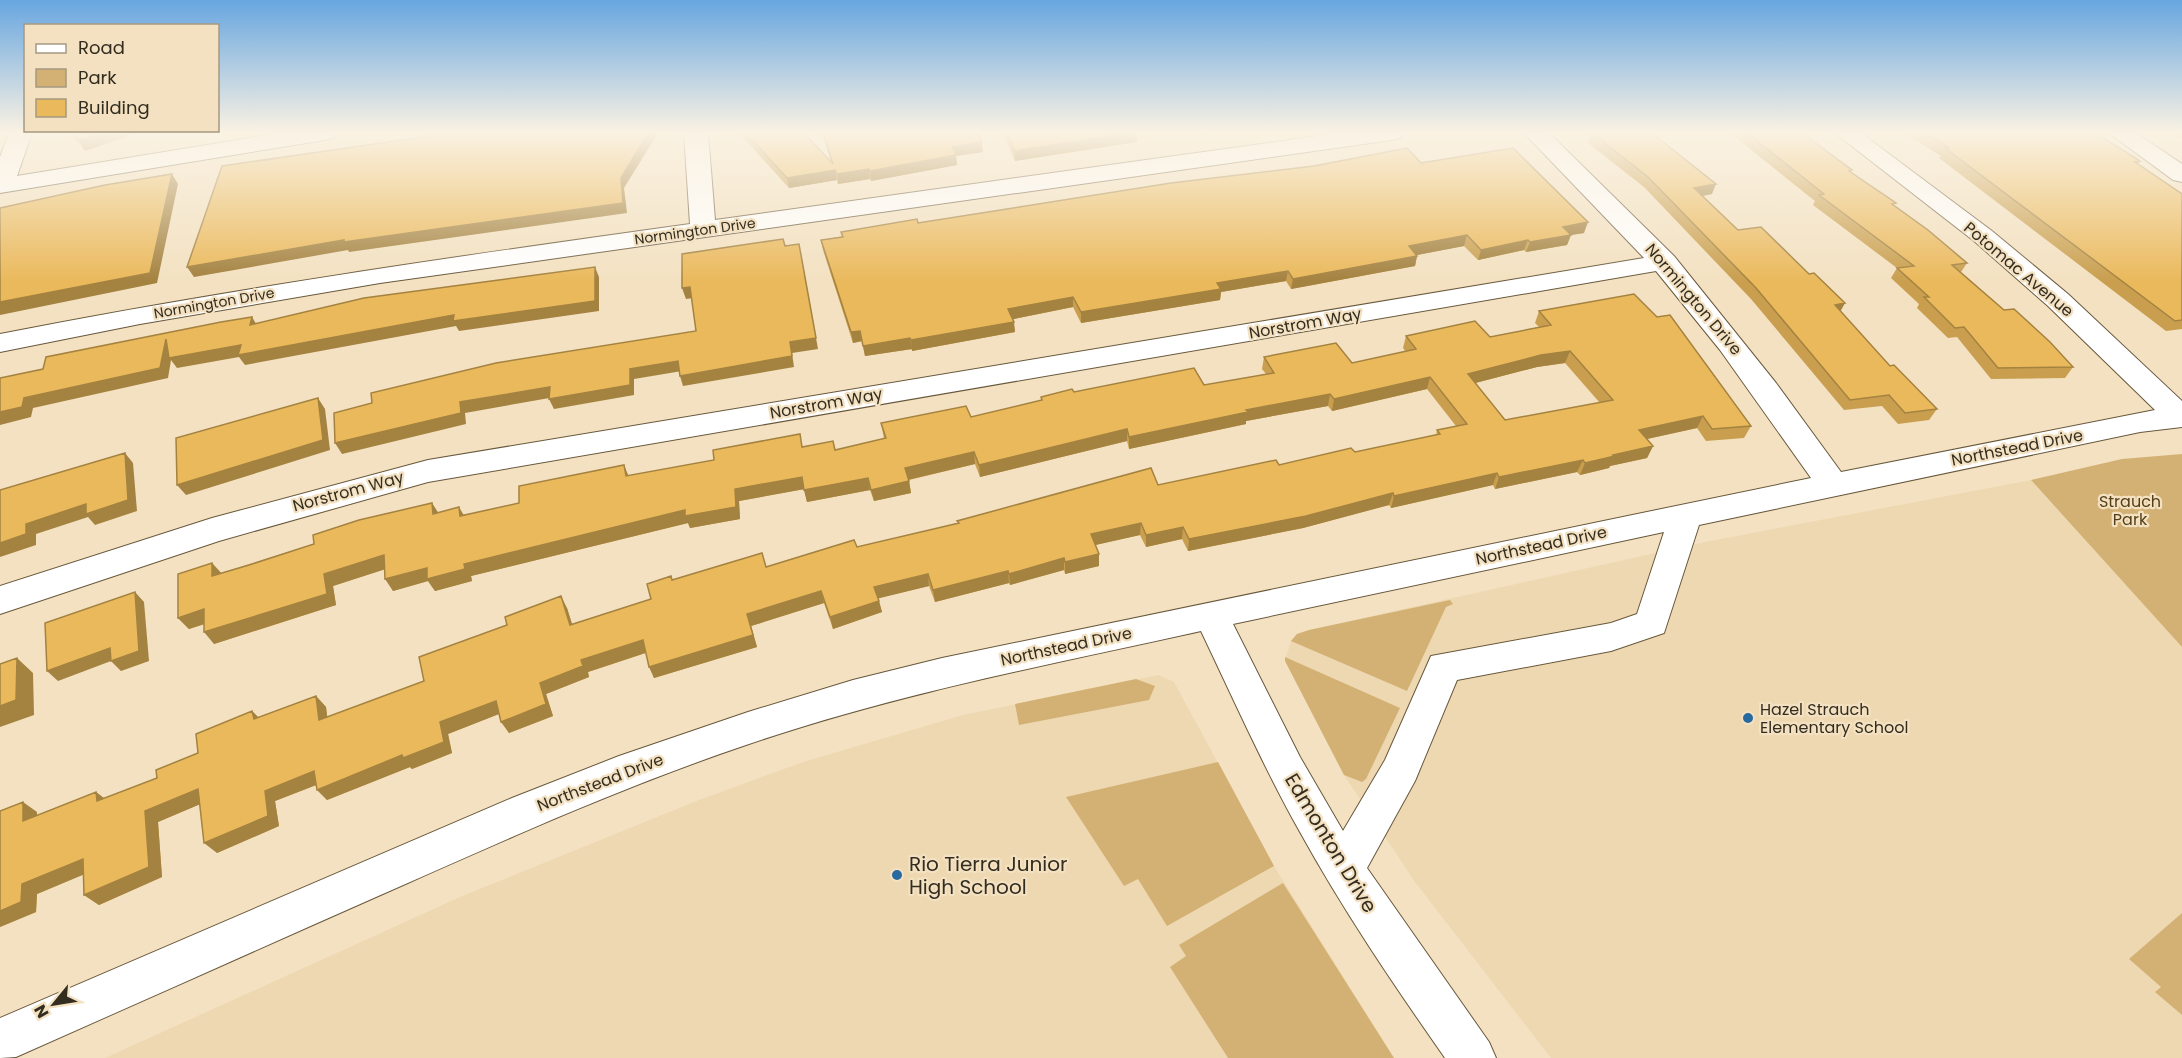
<svg xmlns="http://www.w3.org/2000/svg" width="2182" height="1058" font-family="Poppins,sans-serif">
<style>
.built{fill:#eed8b1}
.green{fill:#d3b174}
.lines{fill:none;stroke-linecap:round;stroke-linejoin:round}
.minor-casing{stroke:#68583c;stroke-width:2}
.minor{fill:#fff;fill-rule:evenodd}
.wall{fill:#c99f4f;fill-rule:evenodd}
.shaded-wall{fill:#a48240}
.building{fill:#eab95c;stroke:#a48240;stroke-width:1.5;fill-rule:evenodd}
.poi-dot{fill:#28699f;stroke:#f3e1c1;stroke-width:2}
.labels{text-anchor:middle;stroke-width:4.5;stroke-linejoin:round;paint-order:stroke}
.far-street-label{font-size:14px;fill:#332d20;stroke:#f3e1c1}
.street-label{font-size:16px;fill:#332d20;stroke:#f3e1c1}
.park-label{font-size:16px;fill:#533f18;stroke:#f3e1c1}
.poi-label{font-size:16px;fill:#332d20;stroke:#f3e1c1;text-anchor:start}
.near-street-label{font-size:20px;fill:#332d20;stroke:#f3e1c1}
.near-poi-label{font-size:20px;fill:#332d20;stroke:#f3e1c1;text-anchor:start}
</style>
<rect width="100%" height="100%" fill="#f3e1c1"/>
<path class="built" d="M2031 480 2182 647V1058H1551L1415 882 1344 775 1285 661 1291 641 1297 634 1309 630 1705 542Z
M1159 675 1174 682 1274 866 1394 1058H105L460 897 699 800 803 762 963 715Z"/>
<path class="green" d="M2182 454V647L2031 480 2122 459Z
M1450 600 1453 604 1446 607 1407 691 1291 641 1297 634 1309 630Z
M1285 657 1400 708 1366 779 1362 782 1344 775 1285 661Z
M1136 679 1155 686 1149 700 1019 725 1015 704Z
M1218 762 1274 866 1167 926 1138 879 1124 886 1066 797Z
M1283 883 1394 1058H1228L1170 967 1186 956 1179 945Z
M2182 913V1015L2155 992 2161 987 2129 959Z"/>
<g class="lines">
<defs>
<path id="minor" d="M9 133H32L17 176 280 133H336L333 138 325 140 0 193V157Z
M684 133H708L715 220 1340 133H1403L1400 138 1392 140 380 283 140 324 0 352V334C229 289 459 256 690 224Z
M1524 133H1549L1674 256 1776 383 1841 472 2155 410 2048 306 1974 241 1835 133H1861L1992 231 2068 294 2182 401V427L2140 432 1699 525 1664 633 1611 651 1457 680 1415 781 1367 868 1489 1042 1496 1058H1445C1394 985 1343 910 1300 832 1263 766 1233 698 1201 631 1048 665 894 694 746 745 619 788 498 843 376 897 256 950 136 1004 16 1057L0 1058V1018L512 798 619 756 748 712 853 680 942 658 1811 478 1720 350 1656 271 428 482 219 541 0 614V586L212 518 428 460 1644 258ZM1664 532 1637 614 1611 623 1431 656 1385 760 1343 831 1300 757 1233 624Z
M2109 133H2136L2182 164V182L2173 180Z"/>
</defs>
<use href="#minor" class="minor-casing"/>
<use href="#minor" class="minor"/>
</g>
<path class="wall" d="M739 133H804L831 162 822 133H978L983 152 956 156 957 165 871 181 870 179 838 184 837 180 789 188Z
M1003 133H1137V142L1015 161Z
M1585 133H1652L1712 194 1702 196 1738 230 1840 311 1890 366 1937 409 1929 420 1898 424 1882 406 1844 410 1751 299 1644 187 1588 143 1590 138Z
M1730 133H1802L1967 263 1961 272 2004 310 2073 367 2065 378 1991 379 1957 337 1948 338 1917 308 1919 304 1891 278 1897 268 1813 205 1815 201Z
M1904 133H2096L2140 161 2138 164 2182 194V329L2166 331 1939 158 1941 156Z
M2172 133H2182V139Z
M1421 163 1584 233 1571 235 1567 245 1526 252 1524 250 1478 260 1464 246 1416 255 1417 256 1415 266 1291 289 1286 281 1221 292 1220 300 1081 323 1073 307 1013 319 1015 332 912 351V349L865 356 862 341 853 343 823 250 821 240 918 223Z
M1539 311 1751 426 1744 438 1706 441 1697 428 1647 439 1653 446 1647 458 1610 466 1609 468 1580 475 1577 472 1495 489 1493 485 1391 508 1389 505 1303 528 1188 551 1182 539 1146 547 1140 535 1095 545 1099 566 1065 574 1064 570 1010 585 1009 583 935 602 929 586 878 598 882 612 833 629 824 603 751 626 757 647 654 678 646 653 588 672 589 677 546 694 553 716 509 733 499 714 448 734 452 753 412 769 410 767 327 800 316 785 275 801 279 826 217 853 200 804 158 822 162 877 99 905 84 895V874L37 894 36 912 0 927V811L37 812V815L96 792 105 799 157 778 198 753 252 711 258 717 316 696 326 707 327 717 424 681 567 608 572 624 651 599 673 580 766 567 857 547 958 524 957 521 1158 485 1355 452 1436 435 1437 430 1456 426 1427 389 1332 411 1328 406 1246 421V424L1129 449 1127 441 980 477 975 464 909 480 911 493 874 501 870 490 807 502 804 489 739 501 740 519 690 528 688 523 471 576 472 581 435 591 428 581 393 591 385 569 333 586 336 605 214 644 204 624 189 629 178 618 212 563 221 573 314 544 432 503 438 513 464 515 519 503 629 476 803 447 835 450 884 439 881 423 971 417 1041 401V397L1074 392 1204 385 1266 374 1262 369 1264 357 1352 363 1406 352 1403 348 1406 336 1490 337 1539 327 1535 323ZM1565 363 1600 403 1505 420 1475 383 1537 367Z"/>
<path class="shaded-wall" d="M101 133H138L85 151 78 141Z
M648 133H658L624 188 627 213 349 252 348 250 194 277 187 267 621 178Z
M1128 133H1137V142L1015 161V151Z
M1200 133H1216L1200 136Z
M982 142 983 152 956 156 957 165 871 181 870 171 952 147Z
M869 169 870 179 838 184 837 174Z
M835 170 837 180 789 188 787 178Z
M172 174 178 184 157 283 0 315V302Z
M1716 184 1712 194 1690 198 1694 188Z
M1588 222 1584 233 1571 235 1567 245 1526 252 1530 242 1563 227Z
M1467 235 1464 246 1407 257 1409 246Z
M1528 240 1524 250 1478 260 1481 250Z
M801 254 818 349 792 353 794 367 683 386 680 376 790 342Z
M1417 256 1415 266 1291 289 1293 279Z
M595 267 599 277V311L459 331 456 326 245 365 239 357 177 368 171 360 168 378 33 408 31 417 0 425V412L24 398 166 339Z
M1288 271 1286 281 1221 292 1220 300 1081 323V312L1217 283Z
M690 287 693 298 686 299 682 288Z
M1073 297V307L1009 320 1008 309Z
M1845 303 1839 314 1835 305Z
M252 317 258 327 250 325Z
M1014 322 1015 332 912 351 911 340Z
M860 331 862 341 853 343 851 332Z
M910 338 912 349 865 356 863 346Z
M1570 351 1565 363 1537 367 1464 386 1468 374 1541 355Z
M678 361 682 371 634 379V395L554 409 549 399 630 369Z
M1430 377 1427 389 1332 411 1334 399Z
M550 387 555 397 465 413 466 424 342 454 335 443 460 402Z
M1330 394 1328 406 1246 421V424L1129 449V437L1246 410Z
M318 398 325 409 330 450 186 495 177 485Z
M1703 416 1697 428 1633 442 1639 430Z
M1127 429V441L980 477 979 465Z
M1653 446 1647 458 1610 466 1609 468 1580 475 1585 463 1613 455Z
M974 452 975 464 907 480 905 468Z
M125 453 133 463 137 511 95 525 88 517 36 534V545L0 557V543Z
M1583 460 1577 472 1495 489 1499 477Z
M624 465 629 477 626 476Z
M1497 473 1493 485 1391 508 1394 496Z
M802 477 805 489 739 501 740 519 690 528 688 523 471 576 472 581 435 591 428 581 393 591 385 579 427 568 464 564 735 489Z
M868 478 870 490 807 502 804 490Z
M909 481 911 493 874 501 871 490Z
M1393 493 1389 505 1303 528 1188 551 1189 539Z
M432 503 439 514H433Z
M459 507 466 519 460 516Z
M1141 523 1140 535 1091 546V534Z
M1183 527 1182 539 1146 547V535Z
M1099 554V566L1065 574V562Z
M384 555 392 567 333 586 336 605 214 644 204 632 324 574Z
M1064 558V570L1010 585 1009 574Z
M212 563 222 574 212 576Z
M1008 571 1009 583 935 602 933 590Z
M928 574 929 586 876 599 874 587Z
M821 591 824 603 751 626 757 647 654 678 649 667 747 614Z
M135 592 144 602 149 661 121 671 111 661 58 681 47 671Z
M561 596 567 608 576 637 570 625Z
M879 601 882 612 833 629 830 617Z
M204 609 214 621 189 629 178 618Z
M643 640 648 652 588 672 589 677 546 694 553 716 509 733 501 722 540 683 581 660Z
M17 658 33 673 34 715 0 727V706Z
M316 696 326 707 329 731 319 720Z
M496 701 504 712 448 734 452 753 412 769 410 767 327 800 317 790 440 722Z
M252 711 263 722 254 719Z
M314 771 324 782 275 801 279 826 217 853 204 843 265 791Z
M198 789 210 800 158 822 162 877 99 905 84 895 145 811Z
M96 792 109 802 97 801Z
M23 802 37 812V832L23 821Z
M83 859 97 869 37 894 36 912 0 927V911L22 884Z"/>
<path class="building" d="M73 133H101L78 141Z
M450 133V136L467 133H648L621 178 623 203 344 242V240L187 267 222 166Z
M746 133H804L833 164 823 133H978L982 142 952 147 956 155 870 171 869 169 837 174 835 170 787 178Z
M1007 133H1128L1015 151Z
M1592 133H1652L1716 184 1694 188 1738 230 1761 227 1809 274 1814 273 1845 303 1835 305 1890 366 1894 365 1937 409 1905 413 1889 395 1850 400 1756 288 1648 177Z
M1747 133H1802L1852 170 1849 171 1896 203 1892 204 1928 230 1967 263 1952 265 2004 310 2014 309 2050 342 2073 367 1998 368 1964 327 1955 328 1924 297H1929L1897 268 1914 266 1819 195 1824 194Z
M1926 133H2096L2140 161 2135 162 2182 194V320L2175 321 1945 148H1949Z
M1407 148 1421 163 1513 148 1588 222 1563 227 1571 235 1530 242 1528 240 1481 250 1467 235 1409 246 1417 256 1293 279 1288 271 1217 283 1221 289 1081 312 1073 297 1008 309 1014 322 911 340 910 338 863 346 860 331 851 332 821 240 843 237 841 232 917 219 918 223 1171 183 1314 166Z
M172 174 150 273 0 302V208L105 185Z
M783 239 785 246 799 244 816 338 790 342 792 356 680 376 678 361 630 369V385L549 399 550 387 460 402 461 413 335 443 334 413 372 403 371 393 496 363 696 331 690 287 682 288V254Z
M595 267V301L453 321 454 315 238 355 241 345 169 358 166 339 160 368 24 398 22 407 0 412V378L43 369 46 357 221 322 252 317 250 325 364 298Z
M1634 294 1657 317 1670 315 1751 426 1712 429 1703 416 1639 430 1653 446 1613 455 1615 456 1585 463 1583 460 1499 477 1497 473 1394 496 1393 493 1306 516 1189 539 1183 527 1146 535 1141 523 1091 534 1099 554 1065 562 1064 558 1009 574 1008 571 933 590 928 574 874 587 879 601 830 617 821 591 747 614 753 635 649 667 643 640 581 660 583 666 540 683 546 704 501 722 496 701 440 722 444 742 403 758 402 755 317 790 314 771 265 791 268 816 204 843 198 789 145 811 149 867 84 895 83 859 22 884 21 902 0 911V811L23 802V821L96 792 97 801 157 778 156 770 198 753 196 734 252 711 254 719 316 696 319 720 424 681 419 657 507 625 505 617 561 596 570 625 651 599 647 584 671 576 672 580 762 553 766 567 854 540 857 547 959 523 957 521 1151 468 1158 485 1276 460 1279 465 1351 448 1355 452 1440 434 1437 430 1467 424 1430 377 1334 399 1330 394 1246 410 1248 412 1129 437 1127 429 979 465 974 452 905 468 909 481 871 490 868 478 804 490 802 477 735 489 736 507 685 516V510L464 564 465 569 427 579V568L385 579 384 555 324 574 327 594 204 632V609L178 618V574L212 563V576L249 565 314 544 313 535 359 520 432 503 433 514 459 507 460 516 519 503V486L624 465 626 476 714 460 713 450 800 434 802 447 833 441 835 450 886 438 881 423 966 406 971 417 1042 400 1041 397 1072 389 1074 392 1194 368 1204 385 1274 373 1264 357 1336 343 1352 363 1416 349 1406 336 1475 321 1490 337 1551 325 1539 311ZM1570 351 1613 400 1505 420 1468 374 1541 355Z
M318 398 323 440 177 485 176 438Z
M125 453 128 500 86 514V504L26 524V534L0 543V490Z
M135 592 139 651 111 661 110 648 47 671 45 623Z
M17 658 16 700 0 706V664Z"/>
<linearGradient id="sky" x2="0" y2="1"><stop stop-color="#67a6e0"/><stop offset="0.47" stop-color="#faf2e3"/><stop offset="1" stop-color="#faf2e3" stop-opacity="0"/></linearGradient>
<rect width="2182" height="281" fill="url(#sky)"/>
<g class="poi-dot">
<circle cx="1748" cy="718" r="6"/>
<circle cx="897" cy="875" r="6"/>
</g>
<g class="labels">
<g class="far-street-label">
<text transform="translate(695 231) rotate(-8)" y="5">Normington Drive</text>
<text transform="translate(214 303) rotate(-10)" y="5">Normington Drive</text>
</g>
<g class="street-label">
<text transform="translate(2019 269) rotate(40)" y="6">Potomac Avenue</text>
<text transform="translate(1694 299) rotate(50)" y="6">Normington Drive</text>
<text transform="translate(1305 323) rotate(-10)" y="6">Norstrom Way</text>
<text transform="translate(826 403) rotate(-10)" y="6">Norstrom Way</text>
<text transform="translate(2017 447) rotate(-11)" y="6">Northstead Drive</text>
<text transform="translate(348 491) rotate(-15)" y="6">Norstrom Way</text>
<text transform="translate(1541 545) rotate(-12)" y="6">Northstead Drive</text>
<text transform="translate(1066 646) rotate(-12)" y="6">Northstead Drive</text>
<text transform="translate(600 782) rotate(-21)" y="6">Northstead Drive</text>
</g>
<g class="park-label">
<text x="2130" y="507">Strauch<tspan x="2130" dy="18">Park</tspan></text>
</g>
<g class="poi-label">
<text x="1760" y="715">Hazel Strauch<tspan x="1760" dy="18">Elementary School</tspan></text>
</g>
<g class="near-street-label">
<text transform="translate(1331 843) rotate(59)" y="7">Edmonton Drive</text>
</g>
<g class="near-poi-label">
<text x="909" y="871">Rio Tierra Junior<tspan x="909" dy="23">High School</tspan></text>
</g>
</g>
<rect x="24" y="24" width="195" height="108" fill="#f3e1c1" stroke="#a69981" stroke-width="1.5"/>
<rect x="36" y="44" width="30" height="9" fill="#ffffff" stroke="#a69981" stroke-width="1.5"/>
<text x="78" y="54" font-size="18" fill="#332d20">Road</text>
<rect x="36" y="69" width="30" height="18" fill="#d3b174" stroke="#a69981" stroke-width="1.5"/>
<text x="78" y="84" font-size="18" fill="#332d20">Park</text>
<rect x="36" y="99" width="30" height="18" fill="#eab95c" stroke="#a69981" stroke-width="1.5"/>
<text x="78" y="114" font-size="18" fill="#332d20">Building</text>
<g transform="translate(54 1004) rotate(240)" stroke="#f3e1c1" stroke-width="4.5" paint-order="stroke">
<path d="M0-4.5L10 22L0 15L-10 22Z" fill="#332d20"/>
<text y="-9" font-size="16" font-weight="bold" text-anchor="middle" fill="#332d20">N</text>
</g>
</svg>
